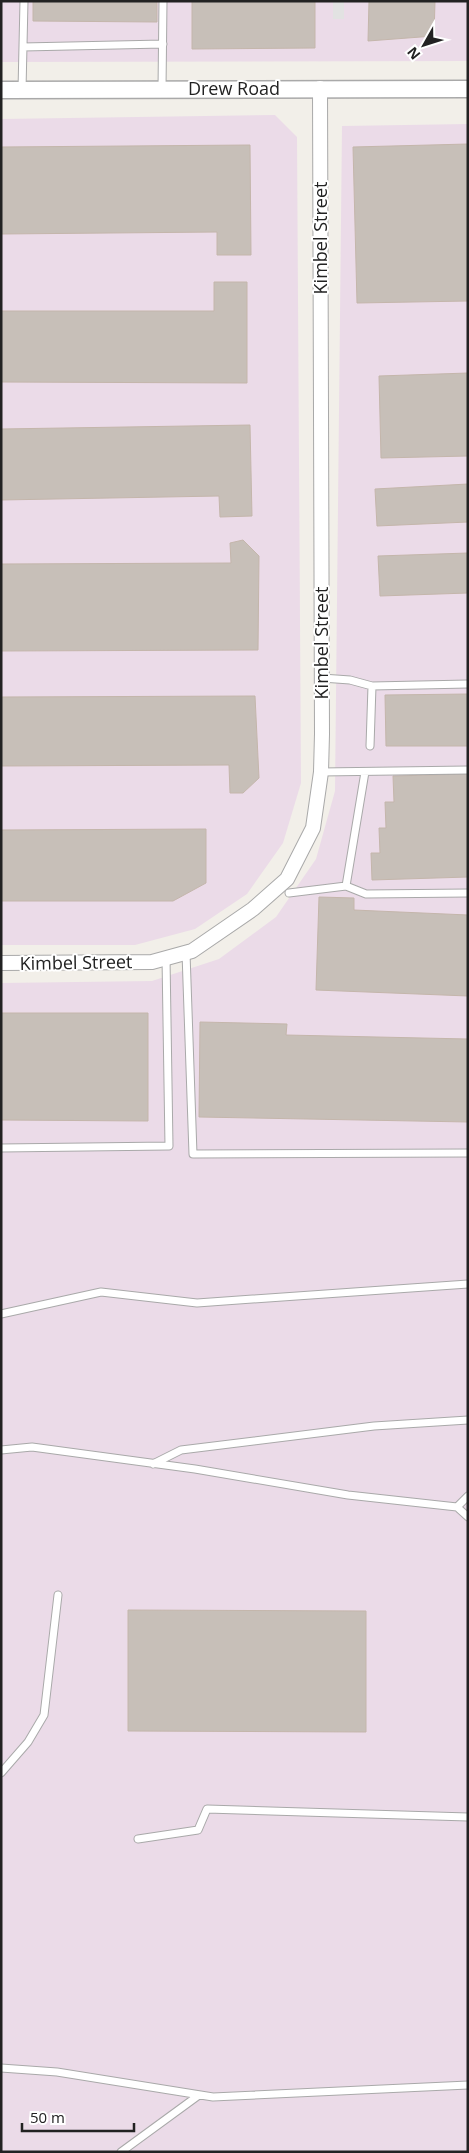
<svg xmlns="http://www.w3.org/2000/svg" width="469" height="2153" font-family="'Open Sans',sans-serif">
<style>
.industrial{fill:#ebdbe8}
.parking{fill:#e2e2e2}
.building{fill:#c7bfb8;stroke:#c4b6ab}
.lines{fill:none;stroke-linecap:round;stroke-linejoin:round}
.service-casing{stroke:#a9a9a9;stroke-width:9}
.minor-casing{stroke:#a9a9a9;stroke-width:16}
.tertiary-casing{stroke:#a9a9a9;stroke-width:19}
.service{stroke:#fff;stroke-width:7}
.minor{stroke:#fff;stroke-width:14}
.tertiary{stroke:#fff;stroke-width:16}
.labels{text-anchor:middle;stroke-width:4;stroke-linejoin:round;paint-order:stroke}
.street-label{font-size:18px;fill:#222;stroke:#fff}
</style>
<rect width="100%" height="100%" fill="#f2efe9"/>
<path class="industrial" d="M1 1H468V61L1 62Z
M275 115 297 137 301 783 283 843 247 894 195 929 135 945H1V119Z
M468 124V2152H1V983L152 981 219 959 276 917 316 859 335 791 342 126Z"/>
<path class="parking" d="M333 1H344V19H333Z"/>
<path class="building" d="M33 1H157V22L33 21Z
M192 1H315V48L192 49Z
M369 1H435L434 36 368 41Z
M468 144V301L357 303 353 147Z
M250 145 251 255H217V232L1 234V147Z
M214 282H247V383L1 382V311H214Z
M468 373V456L381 458 379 376Z
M250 425 252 516 220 517 219 496 1 500V429Z
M468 484V522L377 526 375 489Z
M243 540 259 556 258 650 1 651V564L231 563 230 543Z
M468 553V593L380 596 378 556Z
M468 694V746H386L385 695Z
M255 696 259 778 243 793H230L229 765 1 766V697Z
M468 774V877L372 880 371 853H380L379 828H386L385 802H394L393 776Z
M206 829V883L173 901H1V830Z
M319 897 354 898V910L468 915V996L316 990Z
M1 1013H148V1121L1 1120Z
M200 1022 287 1024 286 1035 468 1039V1122L199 1117Z
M128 1610 366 1611V1732L128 1731Z"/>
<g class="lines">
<defs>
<path id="service" d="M23 47 163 44
M162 89 163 1
M22 90 24 1
M322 678 350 680 372 686 468 684
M370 746 372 686
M321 772 468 770
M365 772 346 886 366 894 468 893
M289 893 346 886
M186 953 193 1154 468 1153
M1 1148 169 1146 166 958
M1 1314 101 1292 197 1303 468 1284
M1 1450 32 1447 195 1469 348 1495 457 1507 468 1517
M153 1464 181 1450 374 1426 468 1420
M457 1507 468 1496
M1 1773 28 1742 44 1715 58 1595
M138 1839 198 1830 207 1809 468 1817
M1 2068 57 2072 213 2097 468 2085
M121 2152 199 2095"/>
<path id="minor" d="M1 963 152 962 192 951 253 909 287 879 313 828 321 772 322 734 320 88"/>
<path id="tertiary" d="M1 90 468 89"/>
</defs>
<use href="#service" class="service-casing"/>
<use href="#minor" class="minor-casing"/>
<use href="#tertiary" class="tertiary-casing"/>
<use href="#service" class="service"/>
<use href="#minor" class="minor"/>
<use href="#tertiary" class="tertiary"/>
</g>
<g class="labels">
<g class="street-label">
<text x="234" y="95">Drew Road</text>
<text transform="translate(321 238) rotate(-90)" y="6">Kimbel Street</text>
<text transform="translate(322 643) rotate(-90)" y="6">Kimbel Street</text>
<text transform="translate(76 963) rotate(-1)" y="6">Kimbel Street</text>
</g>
</g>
<rect width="469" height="2153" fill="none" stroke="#222222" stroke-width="5"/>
<g transform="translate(424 45) rotate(231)" stroke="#ffffff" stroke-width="4" paint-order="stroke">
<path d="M0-4L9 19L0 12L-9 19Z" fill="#222222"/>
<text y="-8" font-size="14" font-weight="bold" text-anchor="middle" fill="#222222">N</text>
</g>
<path d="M22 2123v8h112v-8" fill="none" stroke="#222222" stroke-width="2.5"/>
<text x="30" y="2123" font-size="15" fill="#222222" stroke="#ffffff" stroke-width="4" paint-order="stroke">50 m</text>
</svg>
